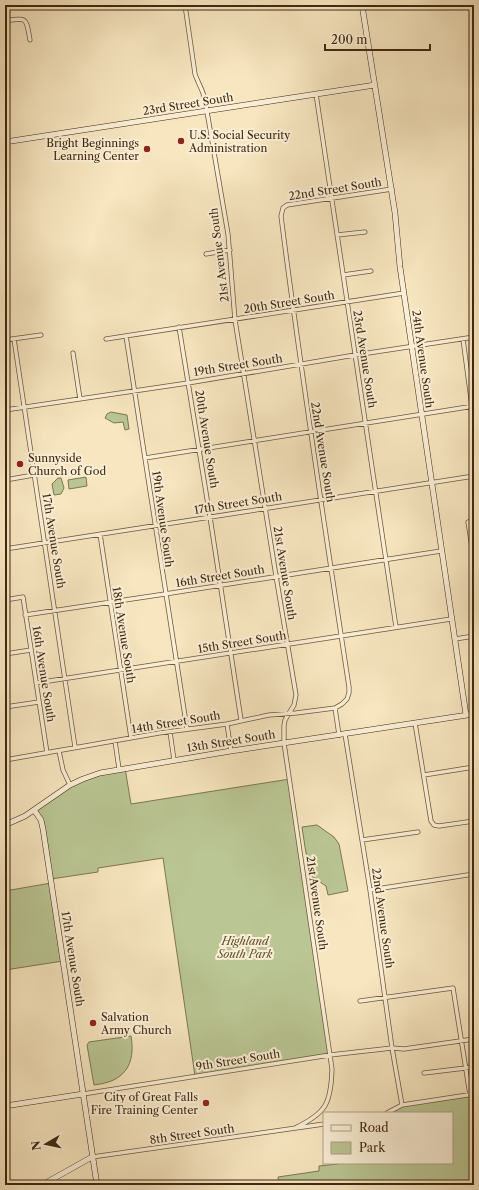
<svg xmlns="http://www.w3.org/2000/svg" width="479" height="1190" font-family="'Libre Caslon Text',serif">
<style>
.green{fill:#bac694;stroke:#7d7752}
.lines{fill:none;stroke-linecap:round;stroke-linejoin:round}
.street-casing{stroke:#6e583b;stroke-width:5}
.secondary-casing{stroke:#40280f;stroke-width:6}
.street{stroke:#faefd6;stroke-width:3.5}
.secondary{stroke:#faefd6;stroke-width:5}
.poi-dot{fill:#8f2418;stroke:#faefd6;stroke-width:1.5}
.labels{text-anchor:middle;stroke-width:4;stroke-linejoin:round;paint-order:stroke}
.street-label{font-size:11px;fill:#40280f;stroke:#faefd6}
.poi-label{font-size:11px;fill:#40280f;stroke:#faefd6;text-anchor:start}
.park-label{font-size:11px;font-style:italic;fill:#5e5030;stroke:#faefd6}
</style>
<rect width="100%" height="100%" fill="#f7e6c0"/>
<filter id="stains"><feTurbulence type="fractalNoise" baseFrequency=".005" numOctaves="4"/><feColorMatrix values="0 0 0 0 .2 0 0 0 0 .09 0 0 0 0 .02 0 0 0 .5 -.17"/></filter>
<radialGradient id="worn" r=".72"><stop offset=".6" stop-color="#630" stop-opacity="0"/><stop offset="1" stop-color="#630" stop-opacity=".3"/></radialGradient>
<path class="green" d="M111 412 127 415 129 429 125 430 123 422 114 423 105 418 107 414Z
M86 477 87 486 69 489 68 480Z
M58 478H61L64 488 61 494 54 495 52 484Z
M125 768 131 804 290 779 330 1055 195 1076 163 858 98 868V872L51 879 43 829 34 810 83 779Z
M317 825 334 837 339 844 348 891 328 895 326 886 310 875 305 847 302 827Z
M51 883 63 961 5 970V891Z
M131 1036C136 1065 124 1082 94 1085L87 1045 89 1042Z
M470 1095 474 1116V1185H279L278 1177 319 1171V1166L338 1164V1163H452V1113H387L402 1105Z"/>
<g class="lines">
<defs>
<path id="street" d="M185 5 195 74C198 83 203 90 205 100L228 234 235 320 276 576 296 695 294 705 285 720 284 726V743L332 1069C331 1104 326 1113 295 1128
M5 21C28 17 26 18 30 40
M316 94 396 627
M337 235 365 232
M206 254 230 250
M343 275 371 271
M179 327 210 517 241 720
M126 336 187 729
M14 339 75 747
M106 339 404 293
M463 339 474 422
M5 340 41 335
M73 353 80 399
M5 410 188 383 355 355 474 337
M145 458 474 406
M5 480 34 475
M474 521 468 522 474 560
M100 534 131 738
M5 549 474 476
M5 600 23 597 47 753
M25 615 165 594 441 551
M455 639 474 636
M5 654 31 650
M36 683 451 619
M5 707 39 702
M335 708 339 735
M415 723 431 821 434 825 439 826 474 821
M227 724 231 751
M170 732 174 760
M345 734 370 890 392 1048 402 1105
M115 741 119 769
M59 751 63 770 70 785
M5 760 159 733 227 724 269 715 296 713 335 708 342 704 347 699 349 693V687C325 530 301 374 281 216L283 208 287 205 392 189
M424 775 474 767
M362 840 418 832
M370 890 474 874
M360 1001 453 988 470 1095
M424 1073 474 1067
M83 1094 330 1055 392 1048 404 1049 474 1039
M387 1113 402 1105 474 1094
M92 1157 324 1124"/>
<path id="secondary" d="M362 5 395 213 400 267 466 715
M5 142 375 85
M34 810 41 820 43 829 97 1185
M5 825 25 816 70 785 83 779 100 773 231 751 474 714
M5 1106 83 1094
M42 1185 92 1157"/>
</defs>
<use href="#street" class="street-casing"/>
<use href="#secondary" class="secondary-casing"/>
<use href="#street" class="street"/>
<use href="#secondary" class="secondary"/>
</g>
<g class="poi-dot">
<circle cx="181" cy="141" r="4"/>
<circle cx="147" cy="149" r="4"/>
<circle cx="20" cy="464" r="4"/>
<circle cx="93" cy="1023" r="4"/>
<circle cx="206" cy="1103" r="4"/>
</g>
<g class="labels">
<g class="street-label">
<text transform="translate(188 104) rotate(-9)" y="4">23rd Street South</text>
<text transform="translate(335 189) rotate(-9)" y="4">22nd Street South</text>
<text transform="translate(219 255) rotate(-97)" y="4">21st Avenue South</text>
<text transform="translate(289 302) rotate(-9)" y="4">20th Street South</text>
<text transform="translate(365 359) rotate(81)" y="4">23rd Avenue South</text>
<text transform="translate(423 359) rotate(82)" y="4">24th Avenue South</text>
<text transform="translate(238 365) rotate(-9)" y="4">19th Street South</text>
<text transform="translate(207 439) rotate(81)" y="4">20th Avenue South</text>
<text transform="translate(323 452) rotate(81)" y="4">22nd Avenue South</text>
<text transform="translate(238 503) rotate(-9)" y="4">17th Street South</text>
<text transform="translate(163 519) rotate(82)" y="4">19th Avenue South</text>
<text transform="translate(54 541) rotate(81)" y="4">17th Avenue South</text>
<text transform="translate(285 573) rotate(81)" y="4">21st Avenue South</text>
<text transform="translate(220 576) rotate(-9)" y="4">16th Street South</text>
<text transform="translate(124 635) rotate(81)" y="4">18th Avenue South</text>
<text transform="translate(242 642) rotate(-9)" y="4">15th Street South</text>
<text transform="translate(44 674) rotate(81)" y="4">16th Avenue South</text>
<text transform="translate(176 722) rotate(-9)" y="4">14th Street South</text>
<text transform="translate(231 741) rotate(-9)" y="4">13th Street South</text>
<text transform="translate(317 903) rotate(82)" y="4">21st Avenue South</text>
<text transform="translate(383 918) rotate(82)" y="4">22nd Avenue South</text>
<text transform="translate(73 959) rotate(81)" y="4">17th Avenue South</text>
<text transform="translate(238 1060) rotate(-9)" y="4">9th Street South</text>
<text transform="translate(192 1134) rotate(-8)" y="4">8th Street South</text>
</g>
<g class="poi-label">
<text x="189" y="139">U.S. Social Security<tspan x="189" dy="13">Administration</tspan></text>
<text x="139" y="147" text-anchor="end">Bright Beginnings<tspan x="139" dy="13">Learning Center</tspan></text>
<text x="28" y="462">Sunnyside<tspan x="28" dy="13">Church of God</tspan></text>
<text x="101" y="1021">Salvation<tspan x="101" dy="13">Army Church</tspan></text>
<text x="198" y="1101" text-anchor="end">City of Great Falls<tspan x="198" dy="13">Fire Training Center</tspan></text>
</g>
<g class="park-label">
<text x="245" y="945">Highland<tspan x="245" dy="13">South Park</tspan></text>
</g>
</g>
<rect width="479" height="1190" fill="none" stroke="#f7e6c0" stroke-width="20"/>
<rect x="6" y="6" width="467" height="1178" fill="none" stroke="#40280f" stroke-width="2"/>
<rect x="10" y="10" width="459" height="1170" fill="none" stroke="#40280f"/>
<rect x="323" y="1112" width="130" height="52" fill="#faefd6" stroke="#b09f86"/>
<rect x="331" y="1125" width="20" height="6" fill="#faefd6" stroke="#b09f86"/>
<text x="359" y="1132" font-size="12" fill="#40280f">Road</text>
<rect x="331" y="1142" width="20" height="12" fill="#bac694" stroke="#b09f86"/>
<text x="359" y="1152" font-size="12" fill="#40280f">Park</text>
<g transform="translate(46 1144) rotate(261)" stroke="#faefd6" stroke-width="3" paint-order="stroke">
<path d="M0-3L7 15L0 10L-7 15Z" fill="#40280f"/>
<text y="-6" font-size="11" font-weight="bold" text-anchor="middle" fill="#40280f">N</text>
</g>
<path d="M325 44v6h105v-6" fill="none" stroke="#40280f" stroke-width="2"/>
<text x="331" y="44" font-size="12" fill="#40280f" stroke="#faefd6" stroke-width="3" paint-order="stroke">200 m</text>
<rect width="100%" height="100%" filter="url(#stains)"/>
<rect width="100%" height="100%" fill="url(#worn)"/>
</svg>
